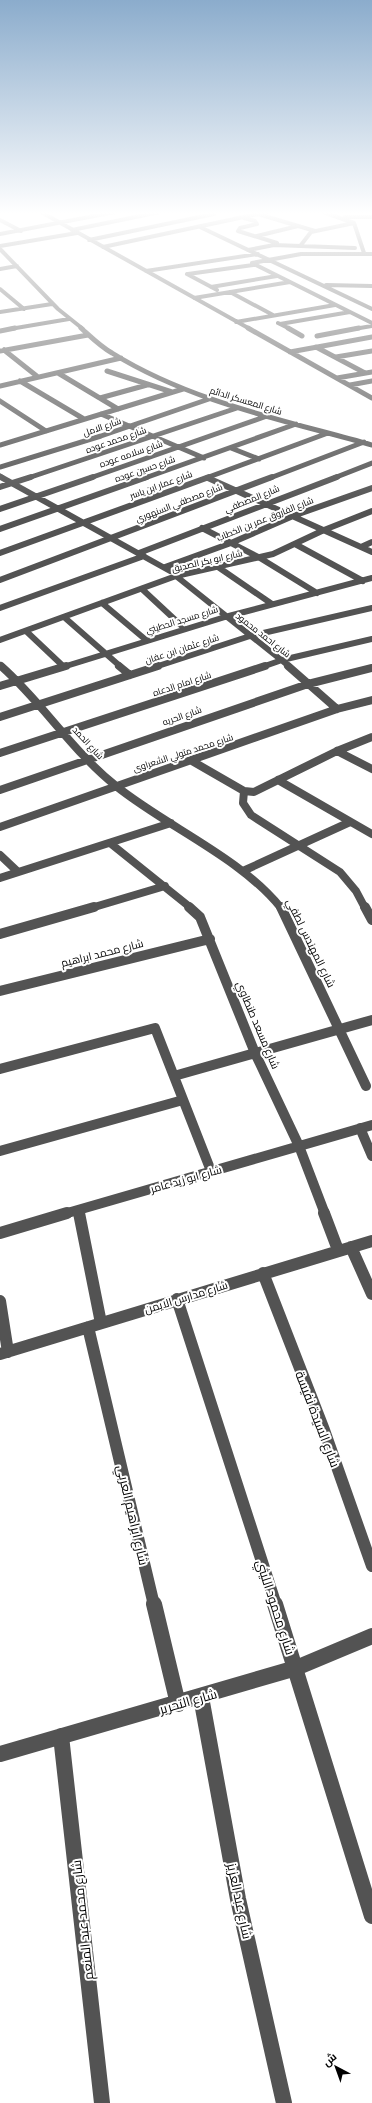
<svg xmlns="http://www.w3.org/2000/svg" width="372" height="2103" font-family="'Titillium Web',Cairo,sans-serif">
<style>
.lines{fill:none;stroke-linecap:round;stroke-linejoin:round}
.minor-far6{stroke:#535353;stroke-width:4}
.minor-far5{stroke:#535353;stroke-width:5}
.minor-far4{stroke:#535353;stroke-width:6}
.minor-far3{stroke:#535353;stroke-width:8}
.minor-far2{stroke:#535353;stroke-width:10}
.minor-far1{stroke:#535353;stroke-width:12}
.minor{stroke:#535353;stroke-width:16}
.labels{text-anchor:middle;stroke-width:4;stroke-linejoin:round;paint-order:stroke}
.far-street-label{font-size:9px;fill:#000;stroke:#fff}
.street-label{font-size:11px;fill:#000;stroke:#fff}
.near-street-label{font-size:13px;fill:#000;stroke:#fff}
</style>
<rect width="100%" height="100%" fill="#fff"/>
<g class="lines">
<path class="minor-far6" d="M41 212 250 329
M323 212 354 223 364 253
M258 214 315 231
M345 217H372
M244 218 255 221 257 224 240 228 238 231 277 243
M0 220 21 231
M200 227 372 309
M72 230 160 212
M0 234 115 212
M257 236 298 226
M89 240 214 214
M301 245 311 232 354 223
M0 246 77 233
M103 247 267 212
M0 249 58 309 83 329
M248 250 274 245 355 248
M372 254H301L252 263 372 323
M0 269 17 266
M146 271 258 254
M187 274 217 290
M188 274 253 265
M326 285 372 286
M211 287 277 276
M0 289 24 309
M230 292 273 315
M194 298 290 282
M0 312 52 304
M236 322 335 305
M278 323 290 329
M280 324 350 312
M10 329 69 319
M354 329 372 326"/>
<path class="minor-far5" d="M81 328C91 337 101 347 112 353 191 402 284 420 372 445
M248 328 372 398
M288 328 302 336
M0 331 15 328
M317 336 359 328
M316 347 365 373
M4 350 38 377
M0 351 88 335
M290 352 372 337
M336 357 372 351
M107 371 172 392
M58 373 118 409
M337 378 372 372
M20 381 84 419
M350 385 372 381
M0 386 121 358
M100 398 147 385
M0 401 46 431
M101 414 204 458
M0 445 183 389
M231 448 259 459
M0 467 101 436 209 399
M0 476 3 478
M28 478 237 408
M90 478 267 416
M145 478 296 424
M206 478 328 433
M270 478 364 442
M334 478 372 463"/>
<path class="minor-far4" d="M1 477 170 571
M208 478 372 552
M0 487 31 477
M0 509 93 477
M202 528 260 558 317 593
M0 529 147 477
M295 544 363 581
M361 547 372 542
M0 553 209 477
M139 553 337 477
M165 567 231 543 293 516 372 488
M218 567 272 604
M176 576 290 667
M0 580 272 477
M142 589 185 629
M102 603 146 640
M0 608 144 556
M64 617 121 667
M26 631 63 666
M0 640 176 576 273 554 324 530 372 511
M0 665 2 667
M63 667 225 617 372 578
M155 667 250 636 372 608
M262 667 282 660 372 639"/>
<path class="minor-far3" d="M1 666C42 702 72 751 116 786 167 827 240 857 281 908
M119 666 130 675
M288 666 337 709
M0 686 66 666
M0 717 158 666
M337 751 372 769
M0 753 265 666
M192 761 244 791 254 792 337 751 372 737
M278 780 372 834
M0 790 308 684 372 668
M244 791 243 803 251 815 340 872 356 891 365 908
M0 827 337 709 372 700
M110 843 191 908
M0 855 18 872
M243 871 350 822
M0 878 171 823
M91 908 165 886"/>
<path class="minor-far2" d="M189 907 200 917 255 1053 299 1146 325 1214
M281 907 366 1086
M365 907 372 920
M0 934 94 907
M0 991 210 939
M0 1069 155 1028 211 1171
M174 1076 372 1020
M360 1128 372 1156
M0 1151 183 1100
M78 1210 79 1214
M64 1214 372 1125"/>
<path class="minor-far1" d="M79 1213 101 1323
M324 1213 338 1250
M0 1233 67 1213
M351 1247 372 1294
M263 1273 324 1430 372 1566
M177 1299 276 1605
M0 1301 8 1352
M88 1327 154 1605
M0 1354 372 1241"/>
<path class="minor" d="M154 1604 178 1704
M275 1604 372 1916
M201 1697 238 1899 284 2103
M61 1736 102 2103
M0 1754 296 1668 372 1636"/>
</g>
<linearGradient id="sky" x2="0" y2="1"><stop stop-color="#8baccc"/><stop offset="0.42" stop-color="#fff"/><stop offset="1" stop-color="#fff" stop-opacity="0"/></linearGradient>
<rect width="372" height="507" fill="url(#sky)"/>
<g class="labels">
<g class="far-street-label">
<text transform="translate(246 401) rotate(17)" y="3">شارع المعسكر الدائم</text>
<text transform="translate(102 427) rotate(-19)" y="3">شارع الامل</text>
<text transform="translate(116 440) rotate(-19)" y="3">شارع محمد عوده</text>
<text transform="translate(131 454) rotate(-19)" y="3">شارع سلامه عوده</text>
<text transform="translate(145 469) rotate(-19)" y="3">شارع حسين عوده</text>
<text transform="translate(161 485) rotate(-20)" y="3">شارع عمار ابن ياسر</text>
<text transform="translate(252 499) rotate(-22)" y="3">شارع المصطفي</text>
<text transform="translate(179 503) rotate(-21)" y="3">شارع مصطفي السنهوري</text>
<text transform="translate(265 519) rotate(-22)" y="3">شارع الفاروق عمر بن الخطاب</text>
<text transform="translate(207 561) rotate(-13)" y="3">شارع ابو بكر الصديق</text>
<text transform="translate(182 620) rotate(-17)" y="3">شارع مسجد الحطيني</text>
<text transform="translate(263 635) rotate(38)" y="3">شارع احمد محمود</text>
<text transform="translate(182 649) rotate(-18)" y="3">شارع عثمان ابن عفان</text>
<text transform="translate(182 684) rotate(-18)" y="3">شارع امام الدعاه</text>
<text transform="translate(182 716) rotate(-19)" y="3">شارع الحريه</text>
<text transform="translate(88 743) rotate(47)" y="3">شارع الحمد</text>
<text transform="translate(183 753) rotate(-18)" y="3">شارع محمد متولي الشعراوى</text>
</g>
<g class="street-label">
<text transform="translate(311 943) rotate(64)" y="4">شارع المهندس لطفي</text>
<text transform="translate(102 953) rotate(-14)" y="4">شارع محمد ابراهيم</text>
<text transform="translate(258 1025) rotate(67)" y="4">شارع مسعد طنطاوي</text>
<text transform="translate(186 1179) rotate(-16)" y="4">شارع ابو زيد عامر</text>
<text transform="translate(186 1297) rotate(-17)" y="4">شارع مدارس الايمن</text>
</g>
<g class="near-street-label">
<text transform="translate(318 1419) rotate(69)" y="5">شارع السيدة نفيسة</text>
<text transform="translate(133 1515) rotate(77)" y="5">شارع ابراهيم العربي</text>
<text transform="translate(276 1607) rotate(72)" y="5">شارع محمود الليثي</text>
<text transform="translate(188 1701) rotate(-16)" y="5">شارع التحرير</text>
<text transform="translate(240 1901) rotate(78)" y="5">شارع عبد العزيز</text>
<text transform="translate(82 1920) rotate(-96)" y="5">شارع محمد عبد المنعم</text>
</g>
</g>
<g transform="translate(336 2067) rotate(319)" stroke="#ffffff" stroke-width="3" paint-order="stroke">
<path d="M0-3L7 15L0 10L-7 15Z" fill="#000000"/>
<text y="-6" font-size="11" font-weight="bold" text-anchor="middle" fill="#000000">ش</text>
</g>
</svg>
